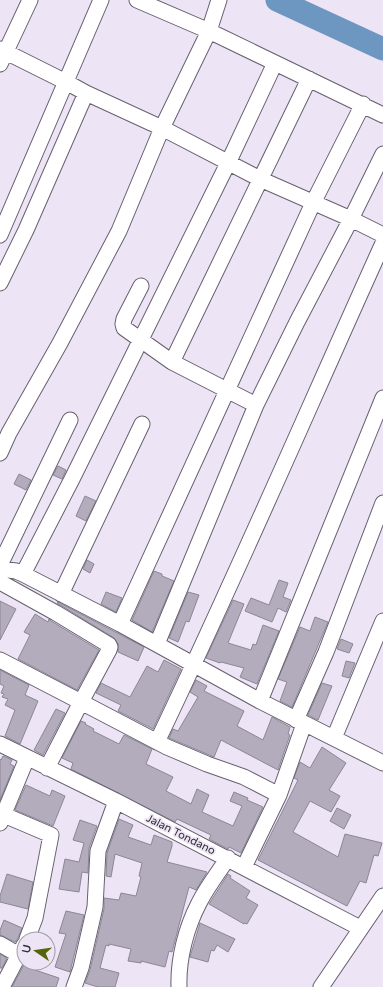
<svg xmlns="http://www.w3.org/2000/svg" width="383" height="987" font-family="'Varela Round',sans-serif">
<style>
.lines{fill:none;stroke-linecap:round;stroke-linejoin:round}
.river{stroke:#6d96c1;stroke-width:23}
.building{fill:#b2acbc;stroke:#8c8696}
.minor-casing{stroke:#68606e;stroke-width:17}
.minor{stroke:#fff;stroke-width:15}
.labels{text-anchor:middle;stroke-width:3.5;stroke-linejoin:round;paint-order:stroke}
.street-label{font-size:11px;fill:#312e34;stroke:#ede4f5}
</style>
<rect width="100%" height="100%" fill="#ede4f5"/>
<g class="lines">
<path class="river" d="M277 0 383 49"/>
</g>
<path class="building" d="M58 466 66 470 62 479 53 475Z
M19 474 31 480 26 490 14 484Z
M85 496 96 501 86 521 76 516Z
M87 560 94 564 90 573 83 569Z
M154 571 162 574V576L174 581 152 632 132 620Z
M279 580 288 583 283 597 291 600 286 612 278 608 272 622 245 611 251 598 269 605Z
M106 592 122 598 116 612 101 604Z
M188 592 199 595 189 622 186 621 178 642 169 638Z
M233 600 244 604 228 643 251 650 253 644 256 645 263 625 279 631 257 684 240 677 244 668 221 662 220 663 206 658Z
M0 601 16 609 0 640Z
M58 602 144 647 138 661 118 652V644L114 638 57 603Z
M35 614 48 622 49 619 51 621 99 650 77 690 18 659 30 635 24 632Z
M315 617 328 622 292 707 280 701 287 682 278 679 300 627 310 631Z
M341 639 353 644 349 653 337 649Z
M164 660 181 669 153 729 118 711 121 705 96 693 101 683 130 697 147 666 158 672Z
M346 661 355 663 349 678 342 676Z
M0 670 29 685 25 695 38 701 20 744 5 736 15 710 5 705 8 699 2 697 4 694 1 693 4 686 0 684Z
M196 680 207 686 204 691 244 711 237 726 263 740 272 717 290 727 288 734 290 735 278 770 221 740 214 757 169 738 173 729 178 731 198 697 190 692Z
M322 683 332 686 318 720 308 715Z
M56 709 65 713 43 755 34 750Z
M81 721 86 723 85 724 94 729 93 731 119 744 124 735 152 749 146 764 173 777 166 791 191 804 197 789 209 795 202 812 233 826 242 806 230 801 234 792 248 798 247 800 263 807 241 853 229 847 228 849 224 847 209 839 211 835 177 819 175 822 71 769 73 763 62 758Z
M322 747 346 763 329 790 340 796 331 812 310 801 293 832 338 857 345 834 382 843 378 856 374 855 366 883 360 881 347 906 258 860 298 780 294 778 300 762 310 768Z
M3 756 12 760 10 764 14 766 0 800V759L1 760Z
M26 785 50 796 52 790 65 796 53 826 15 810Z
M337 808 351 815 344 829 330 821Z
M119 819 133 825 128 837 151 845 154 835 172 842V846L167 862 207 872 196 890 189 887 172 952 169 951 165 967 141 961V963L128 961 131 949 109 944V946L106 945 100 968 119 973 115 987H98L85 983 90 970 104 909V898L119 900 121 893 136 896 141 877 139 876 142 863 115 854 111 877 106 876 107 853Z
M80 820 97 826 89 848 88 873 82 872 79 892 59 889 65 859 79 862 84 843 73 840Z
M7 874 33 882 28 909 0 902V896Z
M228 874 231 876 230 878 250 891 246 898 258 905 247 924 244 923V924L209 904Z
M66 911 84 915 70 972 55 967 66 934 59 933Z
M4 920 22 928 18 938 15 942 0 935V930Z
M200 923 235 939 228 952 217 945 214 951 211 950 208 962 190 957Z
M0 954 7 958 2 968H0Z
M25 963H31L29 968 59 978 56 987H12Z"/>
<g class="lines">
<defs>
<path id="minor" d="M137 0 209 31 383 115
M0 49 66 82 86 93 162 128 260 179 351 219 383 235
M0 64 30 0
M0 235 101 0
M0 283 26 230 86 93
M141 286 124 319 123 324 124 328 172 362 256 405
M172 362 309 79
M0 453 9 433 60 343 119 231 162 128 209 31 219 0
M0 565 70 420
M0 569 16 571 23 574 120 624 260 701 383 763
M23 574 72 479 229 161 275 63
M0 582 56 613 109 645 110 647 109 650 81 702 167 747 207 764 244 777 279 795
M61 594 142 424
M120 624 313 203 363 104
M157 644 256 405 297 322 351 219 383 154
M0 660 81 702 47 768
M260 701 383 398
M296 720 326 652 383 503
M334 738 383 621
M157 742C236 577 308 409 383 243
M0 744 116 801 360 928
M4 815 51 835 35 918 27 939
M0 823 27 758
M244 867 279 795 304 724
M0 944 19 955
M2 987 24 945
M74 987 81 968 95 907 98 851 116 801
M179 987C178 959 186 928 199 903 207 887 218 873 228 858
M321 987 383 896"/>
</defs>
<use href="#minor" class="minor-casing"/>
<use href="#minor" class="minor"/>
</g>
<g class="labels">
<g class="street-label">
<text transform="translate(181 834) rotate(27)" y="4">Jalan Tondano</text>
</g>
</g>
<g transform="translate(36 951) rotate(283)"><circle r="19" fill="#ede4f5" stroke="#a29ba8"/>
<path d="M0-3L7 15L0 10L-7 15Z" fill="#57650a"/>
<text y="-6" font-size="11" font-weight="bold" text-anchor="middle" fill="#312e34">U</text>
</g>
</svg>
